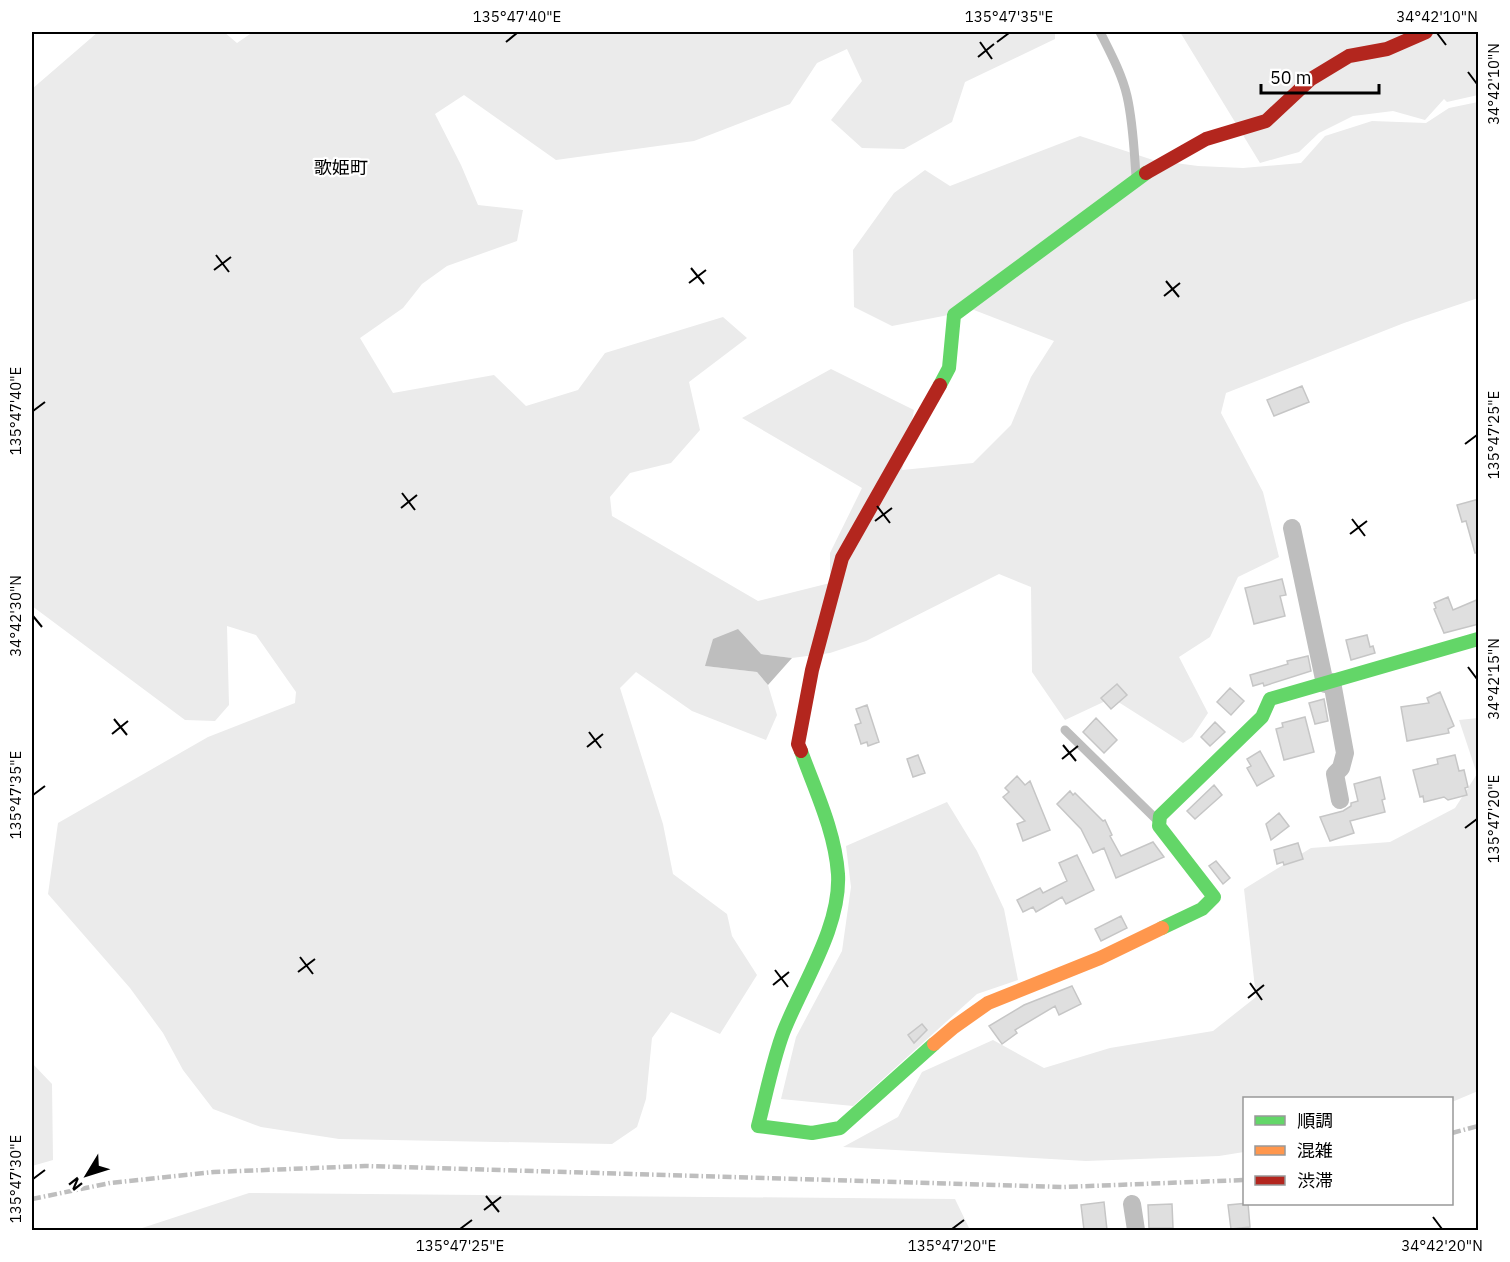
<svg xmlns="http://www.w3.org/2000/svg" width="1510" height="1262" font-family="'IBM Plex Sans','Noto Sans JP',sans-serif">
<style>
.green{fill:#ebebeb}
.water{fill:#bebebe}
.building{fill:#dfdfdf;stroke:#c6c6c6;stroke-width:1.5}
.lines{fill:none;stroke-linecap:round;stroke-linejoin:round}
.lane{stroke:#bebebe;stroke-width:9}
.street{stroke:#bebebe;stroke-width:18}
.fast{stroke:#63d668;stroke-width:14}
.slow{stroke:#ff974d;stroke-width:14}
.jam{stroke:#b3261e;stroke-width:14}
.rail{stroke:#bebebe;stroke-width:4.5;stroke-dasharray:9 3 1.5 3;stroke-linecap:butt}
.ticks{fill:none;stroke:#000;stroke-width:2}
.labels{text-anchor:middle;stroke-width:4.5;stroke-linejoin:round;paint-order:stroke}
.neighbourhood-label{font-size:18px;fill:#000;stroke:#fff}
.neatline{fill:none;stroke:#000;stroke-width:2}
.ticks-label{font-size:15px;text-anchor:middle;fill:#000}
</style>
<rect width="100%" height="100%" fill="#fff"/>
<path class="green" d="M98 32H224L237 43 253 32H1055V39L965 82 952 122 904 149 862 148 831 120 862 81 847 49 817 63 790 104 694 141 556 160 464 95 435 114 461 165 478 205 523 210 517 241 447 266 422 284 403 308 360 338 393 393 494 375 526 406 578 390 605 353 723 317 747 338 689 382 700 430 671 463 630 473 610 497 612 516 758 601 830 583V553L862 488 742 418 831 369 914 410 902 470 973 463 1011 425 1031 377 1054 341 974 310 892 326 854 307 853 250 894 193 925 170 950 186 1080 136 1153 160 1198 166 1243 168 1301 163 1325 136 1372 121 1426 123 1449 108 1478 102V298L1404 323 1226 393 1221 413 1263 492 1279 557 1238 577 1210 637 1179 657 1208 713 1192 737 1183 743 1112 698 1065 720 1032 672 1031 587 999 574 866 641 830 653 792 658 761 654 705 666 757 672 768 685 777 715 766 740 692 711 636 672 620 688 663 824 673 874 727 914 732 936 757 975 720 1034 671 1012 652 1038 646 1099 637 1127 612 1144 339 1139 261 1127 213 1109 183 1070 163 1033 130 988 48 894 58 823 208 737 295 703 296 692 256 635 227 626 229 705 215 721 185 720 32 606V89Z
M1180 32H1478V95L1447 102 1444 99 1425 120 1393 111 1353 116 1319 133 1299 152 1260 163Z
M1478 718V1091L1452 1102V1098H1244V1152L1219 1156 1086 1161 843 1147 898 1117 922 1072 993 1040 1044 1068 1110 1048 1213 1031 1256 997 1244 889 1311 848 1390 842 1455 808 1477 774 1459 720Z
M947 802 977 851 1004 909 1018 980 977 994 853 1106 781 1099 796 1037 842 951 851 887 846 846Z
M32 1063 52 1084 53 1160 32 1166Z
M249 1193 955 1199 970 1230H136Z"/>
<path class="water" d="M738 629 761 654 792 658 768 685 757 672 705 666 713 639Z"/>
<path class="building" d="M1302 386 1309 402 1274 416 1267 400Z
M1479 499V552L1475 553 1466 521 1462 522 1457 505Z
M1282 579 1286 595 1280 596 1285 616 1254 624 1245 588Z
M1448 597 1453 610 1479 599V624L1444 633 1434 609 1436 608 1434 603Z
M1367 635 1370 647 1373 646 1375 653 1351 660 1346 640Z
M1308 656 1311 671 1264 686 1263 683 1253 686 1250 675 1288 664 1287 661Z
M1117 684 1127 695 1111 709 1101 698Z
M1230 688 1244 701 1231 715 1217 702Z
M1440 692 1454 726 1448 729 1449 733 1407 741 1401 707 1429 703 1427 698Z
M1324 699 1328 721 1315 724 1309 703Z
M867 705 879 742 868 746 867 742 861 744 855 725 861 723 856 709Z
M1305 717 1314 752 1284 760 1276 729 1283 727 1282 723Z
M1096 718 1117 740 1104 753 1083 732Z
M1215 722 1225 732 1210 746 1201 737Z
M1260 751 1274 776 1257 786 1247 768 1251 766 1247 759Z
M918 755 925 773 913 777 907 759Z
M1455 755 1459 771 1464 770 1468 787 1465 788 1467 795 1448 800 1444 797 1424 802 1423 796 1420 797 1413 770 1438 764 1437 759Z
M1017 776 1025 785 1030 781 1050 830 1023 841 1017 824 1025 821 1003 797 1009 792 1005 788Z
M1380 777 1385 799 1382 800 1385 812 1350 821 1354 833 1330 841 1320 817 1343 811 1351 806V803L1358 801 1354 784Z
M1214 785 1222 795 1195 819 1187 811Z
M1070 791 1073 795 1075 793 1103 821 1105 820 1112 835 1110 836 1121 856 1153 842 1164 857 1116 878 1104 848 1093 853 1081 829 1057 804Z
M1279 813 1289 826 1271 840 1266 824Z
M1298 843 1303 859 1284 865 1283 862 1277 864 1274 850Z
M1077 855 1094 890 1066 904 1062 897 1036 912 1033 907 1023 912 1017 900 1040 888 1043 893 1067 881 1059 863Z
M1216 861 1230 878 1223 884 1209 866Z
M1121 916 1127 928 1101 941 1095 929Z
M1072 986 1081 1004 1059 1015 1055 1006 1015 1030 1017 1033 1002 1044 989 1026 1024 1005Z
M922 1024 927 1030 914 1043 908 1035Z
M1104 1202 1107 1230H1084L1081 1205Z
M1248 1203 1250 1227 1231 1229 1228 1205Z
M1172 1204 1173 1228H1149L1148 1205Z"/>
<g class="lines">
<path class="lane" d="M1100 32C1110 52 1122 74 1127 96 1133 122 1134 149 1136 176
M1065 730 1157 820"/>
<path class="street" d="M1292 528 1325 684
M1332 682 1345 753 1341 768 1335 774 1340 800
M1132 1204 1136 1230"/>
<path class="fast" d="M940 385 949 368 954 315 1146 173
M801 751C815 790 835 831 838 874 841 927 802 984 783 1033 772 1063 766 1095 758 1126L812 1133 840 1128 934 1044
M1162 928 1202 909 1214 897 1159 826 1160 816 1262 717 1270 699 1478 639"/>
<path class="slow" d="M934 1044 954 1027 988 1003 1100 958 1162 928"/>
<path class="jam" d="M1146 173 1206 139 1266 121 1311 79 1349 56 1387 49 1426 32
M801 751 798 744 812 670 842 558 940 385"/>
<path class="rail" d="M1452 1133 1478 1126
M32 1199 110 1183 214 1172 365 1166 1064 1187 1244 1180"/>
</g>
<path class="ticks" d="M1437 33 1446 45M506 42 517 33M980 42 992 59M997 42 1009 33M978 57 994 44M1468 72 1477 84M216 255 229 272M691 268 704 284M214 270 231 257M1166 281 1179 297M689 283 706 270M1164 296 1180 283M33 411 45 402M1465 444 1477 435M402 493 415 510M877 506 890 523M401 508 417 495M1352 519 1365 536M875 521 892 508M1350 534 1367 521M33 616 42 627M1468 667 1477 679M114 719 127 735M589 732 601 748M112 734 128 721M1063 745 1076 761M587 747 603 734M1062 759 1078 746M33 795 45 786M1465 828 1477 819M300 957 313 974M775 970 788 987M298 972 315 959M1250 983 1262 1000M773 985 789 972M1248 998 1264 985M33 1179 45 1170M486 1196 499 1212M484 1210 501 1197M1433 1217 1442 1229M460 1229 472 1220M952 1229 964 1220"/>
<g class="labels">
<g class="neighbourhood-label">
<text x="341" y="174">歌姫町</text>
</g>
</g>
<rect width="1510" height="1262" fill="none" stroke="#ffffff" stroke-width="66"/>
<rect x="1243" y="1097" width="210" height="108" fill="#ffffff" stroke="#999999" stroke-width="1.5"/>
<rect x="1255" y="1116" width="30" height="9" fill="#63d668" stroke="#999999" stroke-width="1.5"/>
<text x="1297" y="1127" font-size="18" fill="#000000">順調</text>
<rect x="1255" y="1146" width="30" height="9" fill="#ff974d" stroke="#999999" stroke-width="1.5"/>
<text x="1297" y="1157" font-size="18" fill="#000000">混雑</text>
<rect x="1255" y="1176" width="30" height="9" fill="#b3261e" stroke="#999999" stroke-width="1.5"/>
<text x="1297" y="1187" font-size="18" fill="#000000">渋滞</text>
<g transform="translate(87 1175) rotate(232)" stroke="#ffffff" stroke-width="4.5" paint-order="stroke">
<path d="M0-4.5L10 22L0 15L-10 22Z" fill="#000000"/>
<text y="-9" font-size="16" font-weight="bold" text-anchor="middle" fill="#000000">N</text>
</g>
<path d="M1261 84v9h118v-9" fill="none" stroke="#000000" stroke-width="3"/>
<text x="1270" y="84" font-size="18" fill="#000000" stroke="#ffffff" stroke-width="4.5" paint-order="stroke">50 m</text>
<rect x="33" y="33" width="1444" height="1196" class="neatline"/>
<g class="ticks-label">
<text x="517" y="22">135°47'40"E</text>
<text x="1009" y="22">135°47'35"E</text>
<text x="1437" y="22">34°42'10"N</text>
<text transform="translate(1494 84) rotate(-90)" y="5">34°42'10"N</text>
<text transform="translate(16 411) rotate(-90)" y="5">135°47'40"E</text>
<text transform="translate(1494 435) rotate(-90)" y="5">135°47'25"E</text>
<text transform="translate(16 616) rotate(-90)" y="5">34°42'30"N</text>
<text transform="translate(1494 679) rotate(-90)" y="5">34°42'15"N</text>
<text transform="translate(16 795) rotate(-90)" y="5">135°47'35"E</text>
<text transform="translate(1494 819) rotate(-90)" y="5">135°47'20"E</text>
<text transform="translate(16 1179) rotate(-90)" y="5">135°47'30"E</text>
<text x="460" y="1251">135°47'25"E</text>
<text x="952" y="1251">135°47'20"E</text>
<text x="1442" y="1251">34°42'20"N</text>
</g>
</svg>
